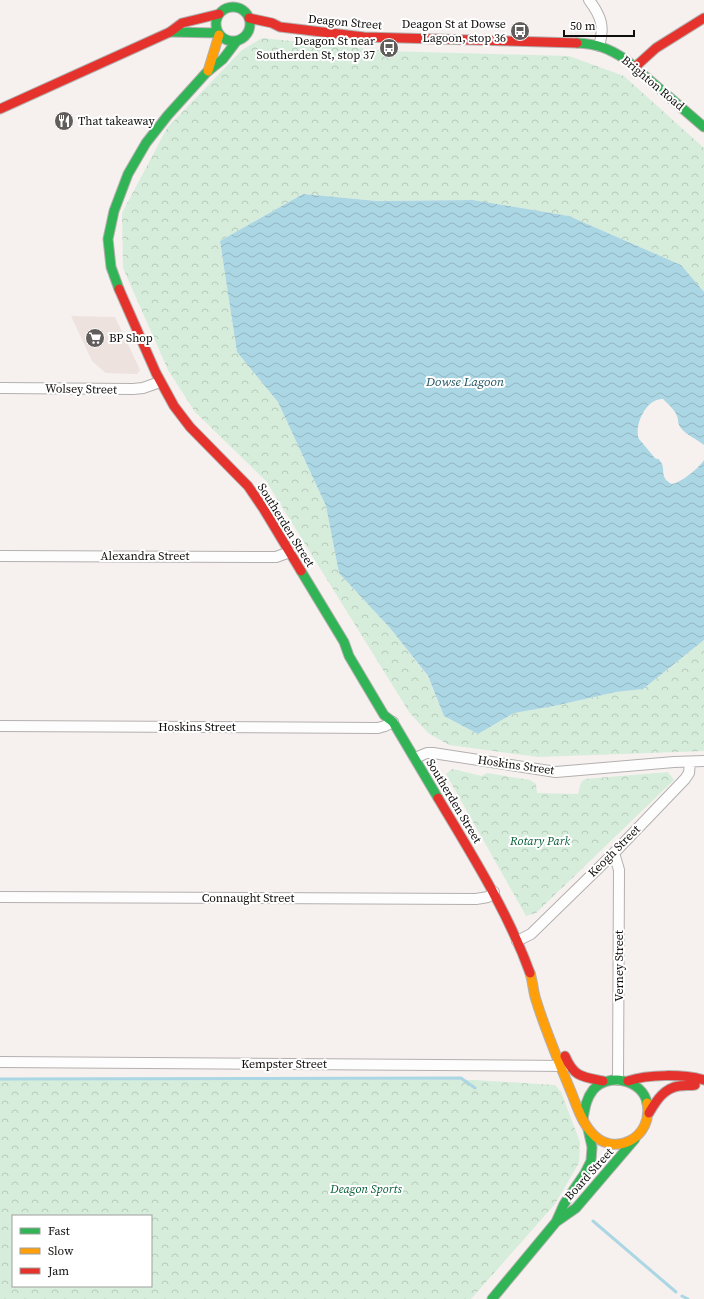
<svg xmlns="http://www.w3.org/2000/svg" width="704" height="1299" font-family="'Source Serif 4',serif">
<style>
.built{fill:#ede2dd}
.park{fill:url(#park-crowns);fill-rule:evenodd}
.water{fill:url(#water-waves)}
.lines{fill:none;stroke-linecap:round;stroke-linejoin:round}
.stream{stroke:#abd6e3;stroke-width:3}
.street-casing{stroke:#b3b0af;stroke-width:12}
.fast-casing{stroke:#b3b0af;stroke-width:11}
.slow-casing{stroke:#b3b0af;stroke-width:11}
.jam-casing{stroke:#b3b0af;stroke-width:11}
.street{stroke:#fefdfd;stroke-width:10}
.fast{stroke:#30b455;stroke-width:9}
.slow{stroke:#ff9f0a;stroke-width:9}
.jam{stroke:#e5322d;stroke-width:9}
.labels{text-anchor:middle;stroke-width:4;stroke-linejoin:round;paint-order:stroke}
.street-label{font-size:12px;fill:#100e0c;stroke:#fff}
.poi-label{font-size:12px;fill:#100e0c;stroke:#fff;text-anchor:end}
.park-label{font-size:12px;font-style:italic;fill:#035c34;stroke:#fff}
.water-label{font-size:13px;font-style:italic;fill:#215664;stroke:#fff}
</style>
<defs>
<pattern id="park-crowns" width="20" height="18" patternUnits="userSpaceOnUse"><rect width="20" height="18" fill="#d6eddb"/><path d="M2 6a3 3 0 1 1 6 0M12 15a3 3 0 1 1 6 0" fill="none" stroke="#b7cabb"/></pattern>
<pattern id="water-waves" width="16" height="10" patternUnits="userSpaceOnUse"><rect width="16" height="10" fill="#abd6e3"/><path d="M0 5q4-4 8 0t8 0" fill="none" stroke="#92b6c2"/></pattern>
</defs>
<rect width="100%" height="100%" fill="#f6f1ef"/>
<path class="built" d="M71 316 115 317 140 370 137 374 106 373 92 361Z"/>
<path class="park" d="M262 38 387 51 569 56 624 76 704 148V292L681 265 569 216 473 200 377 201 303 194 220 241 237 352 278 402 326 506 339 573 390 628 428 677 444 716 478 734 514 713 554 706 616 692 643 689 704 640V751L538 757 449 745 428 733 409 712 266 481 195 412 168 370 123 268 122 213 167 128 242 50Z
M452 769 482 776 487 773 530 780 536 784 537 793 578 794C580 788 579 783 585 779L668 772 674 780 536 913 526 916 446 774Z
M0 1078 475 1080 555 1085 561 1092 580 1142 579 1163 555 1204 471 1299H0ZM13 1216H151V1286H13Z"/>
<path class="water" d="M303 194 377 201 473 200 569 216 681 265 704 292V445C697 439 687 436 681 428 677 423 679 421 677 416 675 410 668 404 663 399 661 399 659 399 657 400 644 404 634 427 639 439 640 440 654 457 655 458 660 461 657 456 660 461 667 469 658 477 672 484 682 482 699 468 704 460V640L643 689 616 692 554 706 514 713 478 734 444 716 428 676 390 628 339 573 326 506 278 402 237 352 220 241Z"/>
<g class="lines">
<path class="stream" d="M0 1079 461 1078 475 1088
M593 1221 676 1292
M682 1296 688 1299"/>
<defs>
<path id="street" d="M589 0C601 16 605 27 599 46
M0 388 133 389 143 388 160 382
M0 556 276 557 290 552
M0 726 378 728 385 726 393 722
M415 758 427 753H433L556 772 674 762 704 761
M614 853 619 870 618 1080
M0 897 476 899 488 897 494 892
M517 941 531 934 614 853 685 779 689 773 690 762
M0 1062 566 1066"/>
<path id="fast" d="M216 24a17 17 0 1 1 34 0a17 17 0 1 1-34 0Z
M170 32 218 33
M577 43C597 44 608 48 625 59L704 127
M119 289 111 267 108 239 114 211 128 174 146 143 168 115 206 73 223 59 236 42
M301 571 344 642 349 656 384 715 393 722 438 798
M583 1119C585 1108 586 1099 593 1090 608 1072 643 1080 647 1103
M556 1222 564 1204 585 1173 591 1161 592 1147 588 1129
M492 1299 556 1222 576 1208 635 1139"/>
<path id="slow" d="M208 71 219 35
M530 973C533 982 533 991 536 1000 546 1032 559 1063 572 1094 577 1107 582 1122 591 1132 613 1159 654 1138 647 1103"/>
<path id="jam" d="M249 18 272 23 280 27 364 37 577 43
M635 67 656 48 704 18
M0 109 170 32 182 23 219 14
M119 289 156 373 174 406 190 427 248 486 263 508 301 571
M438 798C472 855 507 910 530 973
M565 1056C574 1077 582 1077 603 1081
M628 1081C648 1074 684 1074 704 1080
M649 1113C656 1101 664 1088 679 1086 684 1085 690 1086 695 1085"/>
</defs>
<use href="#street" class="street-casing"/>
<use href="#fast" class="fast-casing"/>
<use href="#slow" class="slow-casing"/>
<use href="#jam" class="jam-casing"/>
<use href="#street" class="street"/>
<use href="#fast" class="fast"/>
<use href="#slow" class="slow"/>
<use href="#jam" class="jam"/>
</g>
<defs>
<symbol id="bus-disc" viewBox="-11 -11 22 22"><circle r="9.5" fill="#605d5b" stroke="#fff"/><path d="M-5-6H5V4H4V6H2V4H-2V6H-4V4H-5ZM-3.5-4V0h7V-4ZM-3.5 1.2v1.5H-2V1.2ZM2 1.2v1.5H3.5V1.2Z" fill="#fff"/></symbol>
<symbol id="restaurant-disc" viewBox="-11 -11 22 22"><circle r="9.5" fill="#605d5b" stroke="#fff"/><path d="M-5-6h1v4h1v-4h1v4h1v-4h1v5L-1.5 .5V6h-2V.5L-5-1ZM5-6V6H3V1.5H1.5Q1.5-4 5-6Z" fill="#fff"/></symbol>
<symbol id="supermarket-disc" viewBox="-11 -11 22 22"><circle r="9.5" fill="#605d5b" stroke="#fff"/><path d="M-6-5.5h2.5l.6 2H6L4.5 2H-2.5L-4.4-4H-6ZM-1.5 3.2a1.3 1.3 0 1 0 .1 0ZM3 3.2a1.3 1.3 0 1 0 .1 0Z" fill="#fff"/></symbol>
</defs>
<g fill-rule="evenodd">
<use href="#bus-disc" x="509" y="20" width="22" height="22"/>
<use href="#bus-disc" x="378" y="37" width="22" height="22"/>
<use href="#restaurant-disc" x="53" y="110" width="22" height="22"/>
<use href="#supermarket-disc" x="84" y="327" width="22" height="22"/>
</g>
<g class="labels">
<g class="street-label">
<text transform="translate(345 22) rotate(5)" y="4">Deagon Street</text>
<text transform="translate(653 83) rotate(40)" y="4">Brighton Road</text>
<text transform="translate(81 389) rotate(1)" y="4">Wolsey Street</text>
<text transform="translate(286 525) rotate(58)" y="4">Southerden Street</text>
<text x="145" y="560">Alexandra Street</text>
<text x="197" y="731">Hoskins Street</text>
<text transform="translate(516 765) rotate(8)" y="4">Hoskins Street</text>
<text transform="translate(454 801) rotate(59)" y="4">Southerden Street</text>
<text transform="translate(614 851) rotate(-45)" y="4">Keogh Street</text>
<text x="248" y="902">Connaught Street</text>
<text transform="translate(619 966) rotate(-90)" y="4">Verney Street</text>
<text x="284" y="1068">Kempster Street</text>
<text transform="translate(589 1174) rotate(-48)" y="4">Board Street</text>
</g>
<g class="poi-label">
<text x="506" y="28">Deagon St at Dowse<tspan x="506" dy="14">Lagoon, stop 36</tspan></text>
<text x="375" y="45">Deagon St near<tspan x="375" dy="14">Southerden St, stop 37</tspan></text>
<text x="78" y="125" text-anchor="start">That takeaway</text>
<text x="109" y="342" text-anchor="start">BP Shop</text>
</g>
<g class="park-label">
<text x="540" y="845">Rotary Park</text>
<text x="366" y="1193">Deagon Sports</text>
</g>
<g class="water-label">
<text x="465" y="386">Dowse Lagoon</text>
</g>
</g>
<rect x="12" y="1215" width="140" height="72" fill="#ffffff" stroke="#9f9f9e"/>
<rect x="20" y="1228" width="20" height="6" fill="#30b455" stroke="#9f9f9e"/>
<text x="48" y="1235" font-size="12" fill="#100e0c">Fast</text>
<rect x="20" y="1248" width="20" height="6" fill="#ff9f0a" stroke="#9f9f9e"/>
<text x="48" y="1255" font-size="12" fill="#100e0c">Slow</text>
<rect x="20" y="1268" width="20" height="6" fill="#e5322d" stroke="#9f9f9e"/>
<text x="48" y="1275" font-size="12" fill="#100e0c">Jam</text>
<path d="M564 30v6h70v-6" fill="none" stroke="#100e0c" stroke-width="2"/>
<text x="570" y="30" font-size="12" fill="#100e0c" stroke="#ffffff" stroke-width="3" paint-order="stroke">50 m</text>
</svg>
